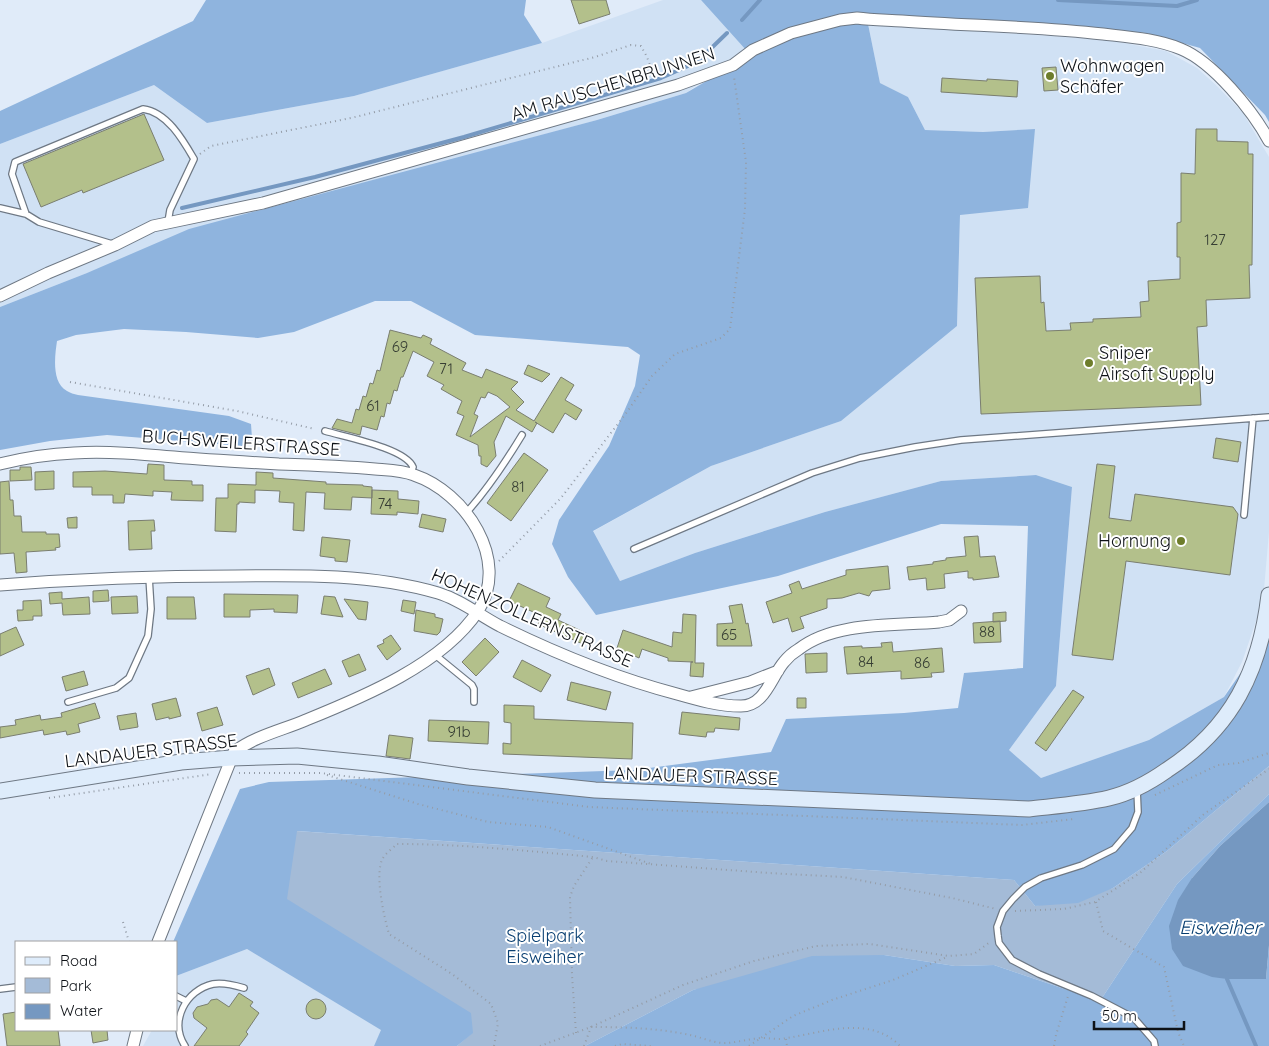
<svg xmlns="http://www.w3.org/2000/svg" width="1269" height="1046" font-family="Quicksand,sans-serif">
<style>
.built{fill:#d0e1f4}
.green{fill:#a4bbd7}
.forest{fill:#8fb4de}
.water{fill:#7598c1}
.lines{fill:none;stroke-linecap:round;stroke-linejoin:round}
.stream{stroke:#7598c1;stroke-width:4}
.building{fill:#b3c08b;stroke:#7a7e6f;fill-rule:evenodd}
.service-casing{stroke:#6e7884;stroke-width:8}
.minor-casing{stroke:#6e7884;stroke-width:13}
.secondary-casing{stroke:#6e7884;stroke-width:17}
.path{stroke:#949ca7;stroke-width:2;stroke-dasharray:1 4;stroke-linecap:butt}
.service{stroke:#fff;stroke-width:5.5}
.minor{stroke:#fff;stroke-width:11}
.secondary{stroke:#deecfb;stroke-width:15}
.poi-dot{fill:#6e7d2b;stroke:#fff;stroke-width:2}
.labels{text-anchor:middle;stroke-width:4;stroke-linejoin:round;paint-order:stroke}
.number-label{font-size:15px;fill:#373e34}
.poi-label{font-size:18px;fill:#0e1217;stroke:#fff;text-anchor:start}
.street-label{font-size:18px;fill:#0e1217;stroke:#fff}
.park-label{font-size:18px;fill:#093f72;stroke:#fff}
.water-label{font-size:19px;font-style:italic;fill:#063d70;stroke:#fff}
</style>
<rect width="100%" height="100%" fill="#e0ebf9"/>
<path class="built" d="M663 0H701L746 50 686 93 597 120 373 181 87 273 0 307V144L154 85 207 123 354 96 542 43Z
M868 24 1108 40 1166 51 1197 68 1217 86 1243 113 1269 157V532L1263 601 1242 662 1224 697 1149 740 1041 778 1009 750 1056 686 1072 487 1036 475 941 481 825 512 695 553 620 581 592 532 711 466 841 421 957 326 960 215 1035 129 983 132 925 130 908 97 880 83Z
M247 949 382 1030 374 1046H143L152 1030H176V976Z"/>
<path class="green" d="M1269 766V794L1177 884 1100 1001 994 965 955 966 884 955 693 990 585 1046H457L472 1033 286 899 296 831 1014 880 1035 906 1113 888 1167 851Z"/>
<path class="forest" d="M206 0H526L524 15 542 43 354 96 207 123 154 85 0 144V111L193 21Z
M701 0H1269V122L1265 115 1200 48 1146 33 984 20 877 16 746 50Z
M855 22 868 24 880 83 908 97 925 130 983 132 1035 129 1028 208 960 215 957 326 841 421 711 466 593 531 620 581 695 553 825 512 941 481 1036 475 1072 487 1056 686 1009 750 1041 778 1149 740 1224 697 1269 632V766L1167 851 1113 888 1078 903 1035 906 1014 880 297 831 287 899 471 1013 473 1033 457 1046H374L381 1030 247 949 176 976V942H173L240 789 269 782 634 770 771 752 786 719 904 713 958 708 964 673 1023 668 1028 526 941 524 778 576 596 615 568 577 552 544 559 520 609 446 635 386 640 355 628 347 475 335 411 301H375L294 332 258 338 186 332 124 329 76 335 57 341C55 355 51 382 67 391 70 393 74 394 78 395L229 416 251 424 252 438 242 446 107 435 50 441 0 450V307L87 273 189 229 597 120 686 93 744 59 771 47 814 31Z
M1269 794V802L1220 846 1192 878 1266 979 1269 945V1046H585L693 990 812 956 884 955 955 966 994 965 1100 1001 1177 884Z"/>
<path class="water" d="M1269 802V945L1266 979H1227L1212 977 1183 966 1172 949 1169 926 1178 900 1192 878 1220 846Z"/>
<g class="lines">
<path class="stream" d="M1058 0 1177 6 1197 0
M742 20 760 0
M182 208 315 177 464 137 661 78 697 62 727 33
M1227 974V979L1256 1046"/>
</g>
<path class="building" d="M571 0H606L610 14 579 24Z
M1056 67 1058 90 1044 91 1042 68Z
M942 78 987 81V79L1018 81 1017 97 941 92Z
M144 114 164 160 83 193 82 190 41 207 23 164Z
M1196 129H1217V141L1248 142V154H1253L1252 265H1249L1250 298 1206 300 1207 326 1197 327 1201 405 981 414 975 278 1040 276 1041 303 1044 302 1046 331 1071 330 1070 323 1093 322V319L1141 317 1140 302 1149 301 1148 281 1180 279V257H1177V223L1181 222V173L1195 174Z
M390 330 421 338 423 335 432 339 430 344 466 363 462 370 482 378 486 369 518 382 511 389 524 402 516 410 534 421 561 377 574 385 565 400 582 410 576 420 565 413 553 433 535 422 537 423 532 432 506 416 494 442 496 456 487 467 481 464V456H479L478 445 456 435 464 416 457 413 462 401 441 389 444 385 427 376 434 362 413 351 403 377H401L397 391 394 390 390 404 387 403 384 417 381 416 377 430 362 426 360 435 332 428 337 419 352 423 356 409 359 410 363 396 366 397 370 383 373 384 377 370 380 371ZM488 392 497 396 510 407 470 437 478 416 474 414 481 397 485 398Z
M528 365 550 374 542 382 524 374Z
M1216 438 1241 442 1238 462 1213 458Z
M524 453 548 470 511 521 487 503Z
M148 464 164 465V480L192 481V485H203V501L171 500 172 492 153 491V496L125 494 124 503H113V495H92V487H73V472L105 471 147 474Z
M1097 464 1115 466 1109 518 1131 521 1135 494 1233 507 1238 514 1230 575 1126 561 1113 660 1072 655Z
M20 467H31L32 480 10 481V470H20Z
M54 471V489L35 490V472Z
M256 472 273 473V478L326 482V484L363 485V486L372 487V498L352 497 351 510 324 509 325 493 306 492 304 531 293 530 294 503 279 502 280 491 255 490V503L239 502V504H237L236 532 215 531 216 498H228V484L256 485Z
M9 481 10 500H13L14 516H21L22 532H46V534H59L60 547 55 548 56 550 26 552 27 572 16 573 14 553 0 554V482Z
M372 490 398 491V499L419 501 418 514 397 512V515L371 514Z
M422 514 446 519 443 532 419 527Z
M77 517V528H68L67 518Z
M154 520 155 531H151L152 549 129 550 128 521Z
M978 536 980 557 995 556 999 577 973 580V578H968V571L944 574 945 588 927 590 926 578 909 580 907 567 933 564V562L946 560V558L966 556 964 537Z
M322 537 350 540 347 562 335 561V558L320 556Z
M888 566 890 589 872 591 869 596 859 593 842 598 827 599V608L800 617 804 628 792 632 788 618 773 623 766 602 792 593 789 585 799 581 802 589 846 575V570Z
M518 583 550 598 546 607 561 614 558 620 590 635 585 645 538 624 542 616 509 601Z
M108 590 109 601 93 602V591Z
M62 592V599L89 597 90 614 63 615 62 603 50 604 49 593Z
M224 594 298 595 297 613 274 612V609L250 610V617H224Z
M137 596 138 613 112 614 111 597Z
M324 596 335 597 343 617 321 614Z
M167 597H194L196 619H167Z
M344 599 368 602 366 620 358 619Z
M41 600 42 616H33V620L18 621 17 610H23V601Z
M403 600 416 602 414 614 401 611Z
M742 604 746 624 748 623 752 646H717V624L733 623 729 606Z
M416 610 435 614V617L443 619 440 632 437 635 414 631Z
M1006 612V621L993 622V613Z
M683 614 696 615 695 663H704L703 677 690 676 691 662H693L668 661V658L642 649 639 658 617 648 623 630 672 647 673 632 682 633Z
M1000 621 1001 642 974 643 973 623Z
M16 627 24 645 0 656V634Z
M391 635 401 649 387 660 377 646 384 643 383 640Z
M485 638 499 652 476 676 462 662Z
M892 642 893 652 942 648 944 672 931 673 932 677 901 679V671L847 674 844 647 862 646V648L882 647 881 643Z
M827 653V672L806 673 805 654Z
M359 654 366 670 349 677 342 661Z
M522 660 551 675 541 692 513 677Z
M269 668 275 685 253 695 246 676Z
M325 669 332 684 298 698 292 683Z
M84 671 88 685 66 691 62 677Z
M571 682 611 692 606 710 567 700Z
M1073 690 1084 697 1046 751 1035 743Z
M176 698 181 716 169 719V717L156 720 152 704Z
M797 698H806V708H797Z
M95 703 100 718 78 724 80 732 67 735 66 731 44 735 43 730 0 738V727L16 725 15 720 40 715 41 720 62 717 61 713Z
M504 705 534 706V719L633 723 632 759 503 754V743L511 744V723L504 722Z
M217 707 223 725 202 731 197 713Z
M682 712 740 718 739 730 715 728 714 732H707L706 737 679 734Z
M136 713 138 727 120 730 117 716Z
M429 720 489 722 488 744 428 741Z
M389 735 413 738 410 759 386 756Z
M239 993 253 1002 250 1006 259 1013 246 1032 248 1034 239 1046H194L207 1028 194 1018 193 1013 197 1007 208 1004 211 1000 217 999 229 1007Z
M306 1009a10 10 0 1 1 20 0a10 10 0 1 1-20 0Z
M16 1012V1030H58L60 1046H7L3 1014Z
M91 1030H107L108 1040 93 1043Z"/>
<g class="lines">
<defs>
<path id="service" d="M0 208 26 214
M112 244 39 222 26 214 12 174 15 162 143 109C167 112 183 140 194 159L170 210 168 222
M325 431C345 437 405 448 413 467L411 473
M466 513C488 489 505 463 522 435
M1244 515 1253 418
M634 549 812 473 860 458 915 447 961 440 1269 417
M434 654 472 685 474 689V702
M68 702 116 688 129 678 148 636 151 609 149 577
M1137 789 1138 812 1132 828 1114 849 1082 865 1041 878 1025 887 1013 899 1003 911 997 927 998 936 999 943 1012 960 1039 974 1092 996 1134 1018 1154 1041 1155 1046
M0 989 16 987
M176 996 186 1001
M185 1046C169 1021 186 990 213 984 223 982 234 985 244 988"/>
<path id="minor" d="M0 296 48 273 115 245 153 226 263 203 678 85 733 65 753 50 791 33 840 20 857 18C872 20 887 20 902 21 969 26 1036 26 1103 34 1129 37 1157 39 1181 49 1213 62 1253 111 1269 141
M0 464C24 458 49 454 74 453 107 451 141 454 174 457 209 460 244 462 279 464 311 465 343 466 375 469 388 470 402 470 414 475 465 492 511 560 478 611 443 664 363 697 306 720 283 730 255 736 234 752L158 942
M0 585C78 579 156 576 235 576 302 575 373 574 438 593 461 600 479 615 500 626 557 654 616 678 677 694 698 700 719 706 741 706 765 706 771 677 784 662 788 657 794 652 799 649 835 621 896 626 939 622L949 620 961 611
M691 697 750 682 778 671
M133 1046 137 1030"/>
<path id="secondary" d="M0 791 181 762 231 758 297 756 378 764 468 777 595 790 1029 809C1055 806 1083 804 1109 798 1130 793 1150 782 1167 770 1232 728 1260 671 1269 595"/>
</defs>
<use href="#service" class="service-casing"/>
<use href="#minor" class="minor-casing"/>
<use href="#secondary" class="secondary-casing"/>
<path class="path" d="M200 154 211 146 351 118 595 57 631 45 641 46 647 57 655 79
M70 382 237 411 315 429
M499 561 561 498 627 412 652 376 675 354 721 338 730 329 745 209 746 162 734 77
M239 773H321L589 807 1022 825 1074 819
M327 775 418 804 488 822 548 827 651 864
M1155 795 1218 765 1239 763 1269 753
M49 798 212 774
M1096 902 1103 931 1164 967 1178 1032 1184 1046
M1015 911 1064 909 1095 902 1140 873 1204 814 1269 769
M123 922 129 942
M576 1033 572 975 570 897 574 886 593 857
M786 1039 787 1046
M494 1046 498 1023 491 1004 452 974 389 934C384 917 374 873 383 858 386 853 393 848 397 844 463 844 528 851 593 857L607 861 769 873 843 877 952 898 996 909
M540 1046 591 1027 683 985 754 961 816 946 870 944 949 956 974 954 990 942
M584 1046 591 1027C624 1027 657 1028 690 1035 701 1037 715 1044 727 1043 738 1042 749 1039 761 1038 770 1038 779 1040 787 1038 824 1032 870 1015 900 1046
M615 1046 622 1044 651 1046
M749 1046 793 1016 832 1000 893 980 947 957
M1054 1046 1056 1035 1068 996"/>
<use href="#service" class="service"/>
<use href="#minor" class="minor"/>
<use href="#secondary" class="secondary"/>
</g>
<g class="poi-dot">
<circle cx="1050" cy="76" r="5"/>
<circle cx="1089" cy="363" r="5"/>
<circle cx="1181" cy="541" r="5"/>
</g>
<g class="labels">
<g class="number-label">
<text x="1215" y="245">127</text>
<text x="400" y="352">69</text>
<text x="446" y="374">71</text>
<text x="373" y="411">61</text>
<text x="518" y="492">81</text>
<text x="385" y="509">74</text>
<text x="987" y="637">88</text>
<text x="729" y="640">65</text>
<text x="866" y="667">84</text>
<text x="922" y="668">86</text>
<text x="459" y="737">91b</text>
</g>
<g class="poi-label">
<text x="1060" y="72">Wohnwagen<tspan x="1060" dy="21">Schäfer</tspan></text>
<text x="1099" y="359">Sniper<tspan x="1099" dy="21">Airsoft Supply</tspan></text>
<text x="1171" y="547" text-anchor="end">Hornung</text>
</g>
<g class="street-label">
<text transform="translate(613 84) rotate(-17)" y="6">AM RAUSCHENBRUNNEN</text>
<text transform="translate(241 443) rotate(4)" y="6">BUCHSWEILERSTRASSE</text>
<text transform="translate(532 618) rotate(24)" y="6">HOHENZOLLERNSTRASSE</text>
<text transform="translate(151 751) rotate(-7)" y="6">LANDAUER STRASSE</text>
<text transform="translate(691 776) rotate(2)" y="6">LANDAUER STRASSE</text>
</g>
<g class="park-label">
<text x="545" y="942">Spielpark<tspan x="545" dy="21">Eisweiher</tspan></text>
</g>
<g class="water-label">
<text x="1220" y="934">Eisweiher</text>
</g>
</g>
<rect x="15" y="941" width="162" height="90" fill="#ffffff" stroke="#9fa0a2"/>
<rect x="25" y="957" width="25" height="8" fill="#deecfb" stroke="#9fa0a2"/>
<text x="60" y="966" font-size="15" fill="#0e1217">Road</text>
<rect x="25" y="978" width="25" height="15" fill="#a4bbd7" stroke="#9fa0a2"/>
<text x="60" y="991" font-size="15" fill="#0e1217">Park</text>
<rect x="25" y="1004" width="25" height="15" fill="#7598c1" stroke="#9fa0a2"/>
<text x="60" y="1016" font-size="15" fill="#0e1217">Water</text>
<path d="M1094 1021v8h90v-8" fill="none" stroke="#0e1217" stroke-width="2.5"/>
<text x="1102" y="1021" font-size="15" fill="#0e1217" stroke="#ffffff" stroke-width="4" paint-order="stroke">50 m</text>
</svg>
